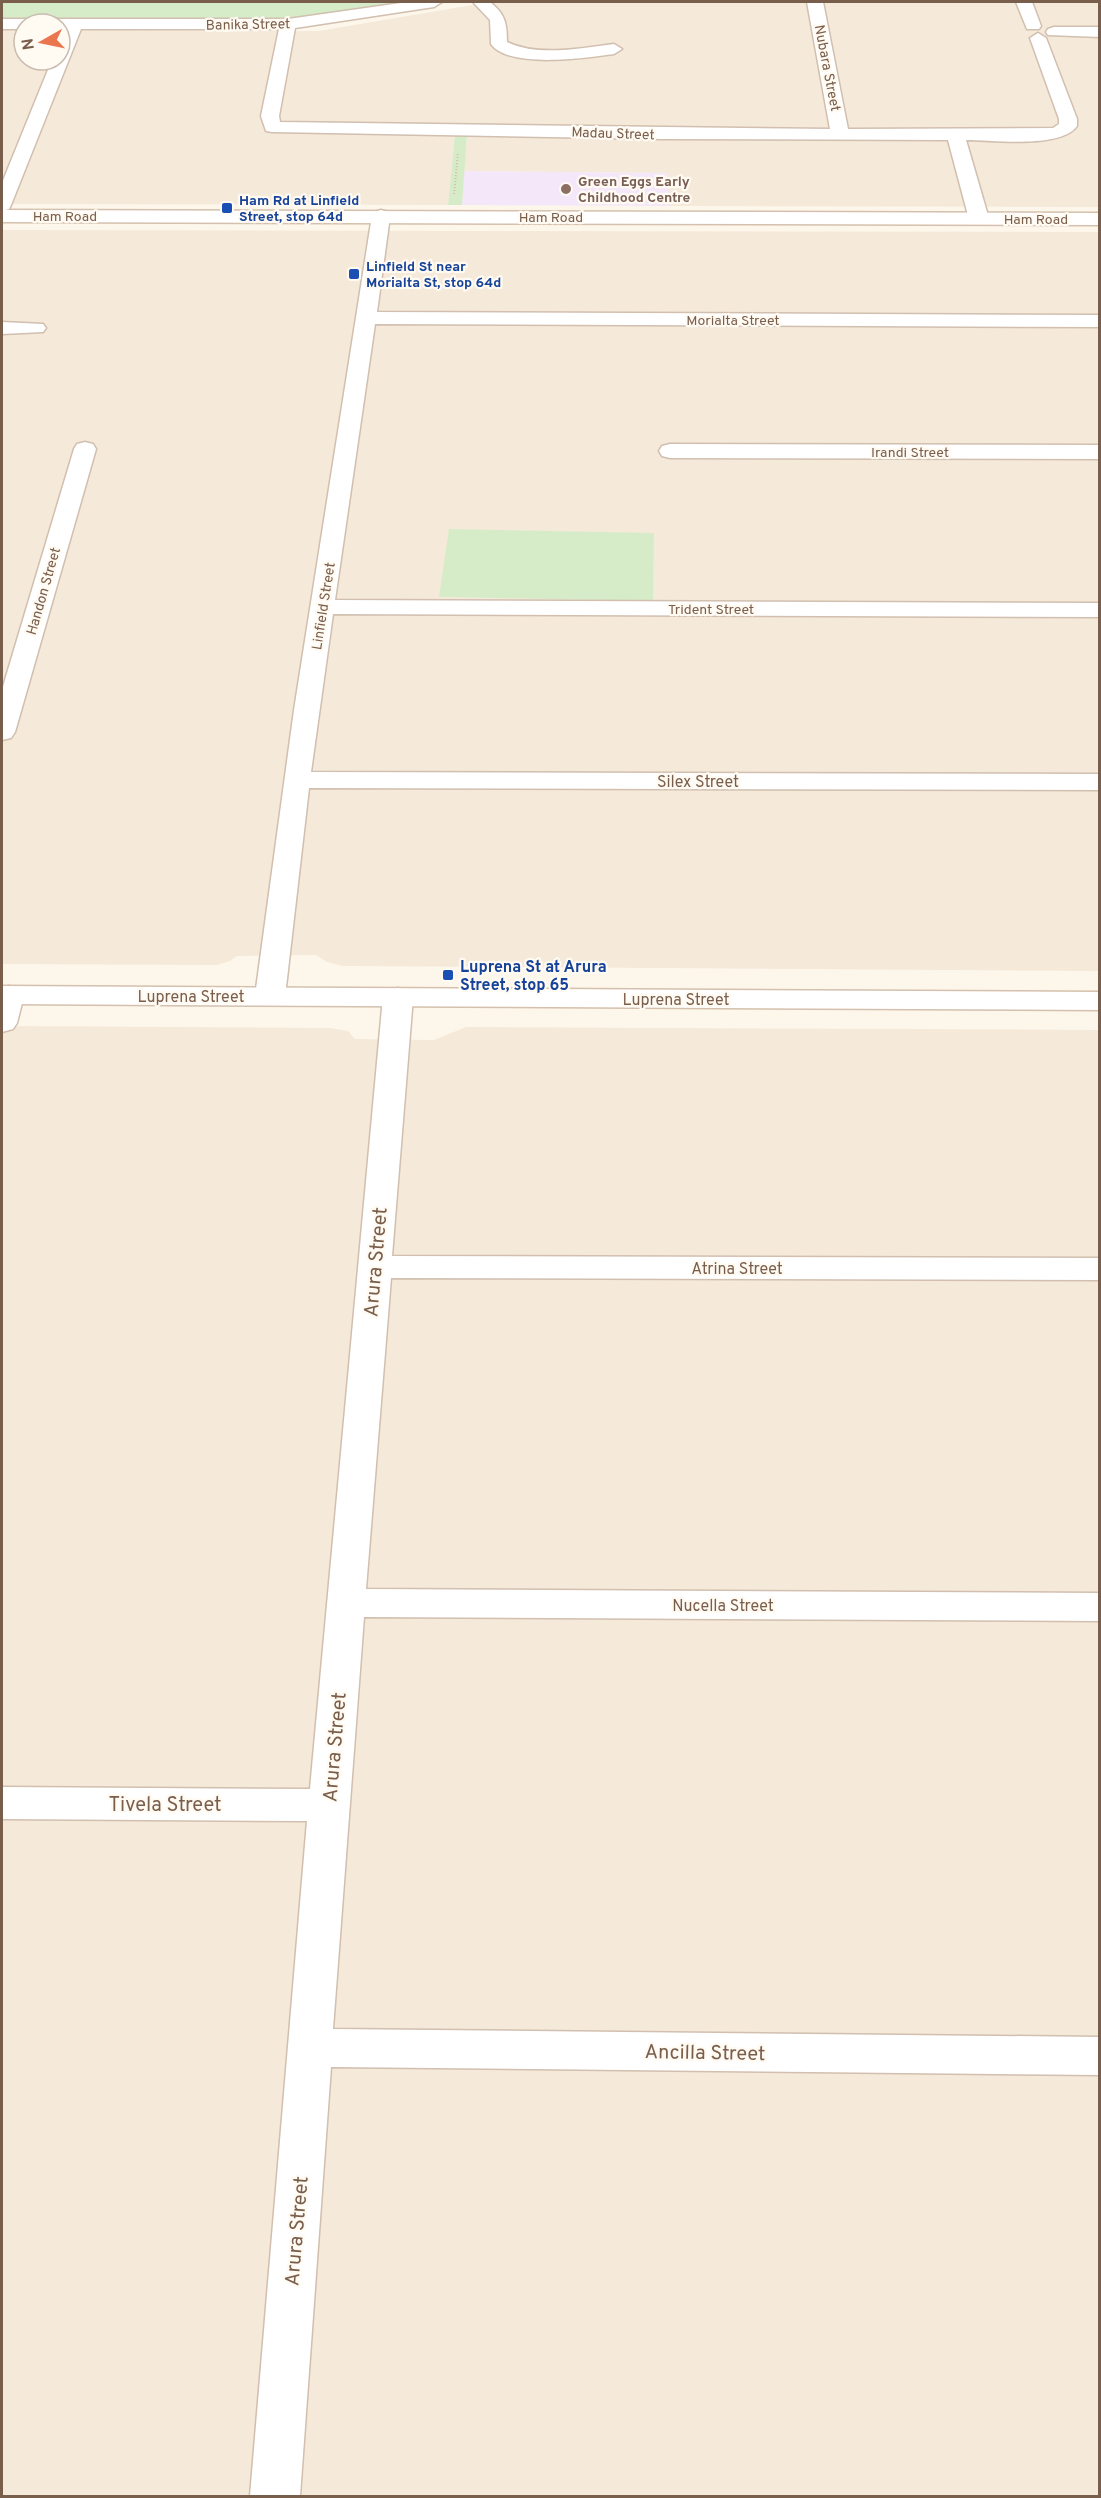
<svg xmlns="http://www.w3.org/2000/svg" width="1101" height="2498" font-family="Overpass,sans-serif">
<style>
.residential{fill:#f5e9d9}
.education{fill:#f4e7fa}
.green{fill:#d6ecc8}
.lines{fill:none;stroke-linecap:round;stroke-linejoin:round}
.street-casing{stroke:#d1bfaf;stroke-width:3}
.secondary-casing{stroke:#d4c0ad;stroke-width:3}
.path{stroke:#d9baa4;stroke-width:2;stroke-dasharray:1 2;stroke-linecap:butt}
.street{fill:#fff;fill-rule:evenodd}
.secondary{fill:#fff;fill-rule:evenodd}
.education-dot{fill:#8d6e63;stroke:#fffaf2;stroke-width:2}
.transit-dot{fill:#1a4fb4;stroke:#fffaf2;stroke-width:2}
.labels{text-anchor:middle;stroke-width:4.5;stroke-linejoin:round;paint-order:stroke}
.far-street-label{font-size:14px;fill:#7a5e4c;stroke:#fffaf2}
.far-education-label{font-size:14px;font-weight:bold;fill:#785e54;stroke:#fffaf2;text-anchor:start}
.far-transit-label{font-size:14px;font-weight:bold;fill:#164399;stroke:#fffaf2;text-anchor:start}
.street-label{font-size:16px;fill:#7a5e4c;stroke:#fffaf2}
.transit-label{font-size:16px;font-weight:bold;fill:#164399;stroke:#fffaf2;text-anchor:start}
.near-street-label{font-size:20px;fill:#7a5e4c;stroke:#fffaf2}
</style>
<rect width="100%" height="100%" fill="#fdf7eb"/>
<path class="residential" d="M490 2H1099V207L669 206 667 173 464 171 467 135H455L448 205 2 204V30H24V60H60V30L319 31Z
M2 230 1099 232V971L343 966 327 962 316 955 237 956 230 961 217 965 2 964Z
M2 1026 330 1028 348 1031 355 1039 434 1040 466 1027 1099 1030V2496H2Z"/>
<path class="education" d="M464 171 668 173 669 206 462 205Z"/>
<path class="green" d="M2 2H402L293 18H2Z
M455 134 467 135 462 205H448Z
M449 529 654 533 653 601 439 597Z"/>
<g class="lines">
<defs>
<path id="street" d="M408 2H442L434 7 295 28 279 116 280 122 830 129 807 2H823L848 129 1053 128 1059 124V119L1030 38 1038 33 1046 38 1077 119V126C1061 149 992 140 966 140L989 219 986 223H972L969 219 948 140 662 139 272 132 266 131 261 116 279 29H81L11 205 9 209 2 211V183L52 60H60V41L65 29H60V24H24V29H2V19H288Z
M473 2H490C505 14 507 23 507 42 538 57 581 48 614 44L622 49 614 54C586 58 509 69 491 44L490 20Z
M1016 2H1032L1041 26 1039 29H1027Z
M1054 27H1100V37L1048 35 1046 32 1048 29Z
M381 210 388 212 390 216 377 312 1100 315V327L375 324 335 600 1100 603V617L333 614 311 772 1100 774V790L309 788 285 996 280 1002 270 1005 260 1002 255 996 294 710 372 216 374 212Z
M2 322 43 324 46 328 43 332 2 334Z
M85 442 93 444 96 449 15 732 11 738 2 740V690L74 449 77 444Z
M670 444 1100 445V459L670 458 662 456 659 451 662 446Z
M9 986 19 989 24 995 17 1023 13 1029 2 1032V988Z
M398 988 408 991 413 997 392 1256 1100 1258V1280L391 1278 366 1589 1100 1593V1621L364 1617 333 2029 1100 2037V2075L331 2067 300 2496H250L307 1821 2 1819V1787L310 1789 383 997 388 991Z"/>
<path id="secondary" d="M2 210 1100 213V225L2 222Z
M2 986 1100 992V1010L2 1004Z"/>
</defs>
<use href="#street" class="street-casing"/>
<use href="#secondary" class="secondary-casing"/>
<path class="path" d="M454 194 458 153"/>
<use href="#street" class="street"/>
<use href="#secondary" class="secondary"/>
</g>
<circle class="education-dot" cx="566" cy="189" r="6"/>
<g class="transit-dot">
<rect x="221" y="202" width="12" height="12" rx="3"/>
<rect x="348" y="268" width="12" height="12" rx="3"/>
<rect x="442" y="969" width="12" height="12" rx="3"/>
</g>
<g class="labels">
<g class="far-street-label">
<text transform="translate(248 24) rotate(-1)" y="5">Banika Street</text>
<text transform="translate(828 68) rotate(79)" y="5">Nubara Street</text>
<text transform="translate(613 133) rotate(2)" y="5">Madau Street</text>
<text x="65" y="221">Ham Road</text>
<text x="551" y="222">Ham Road</text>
<text x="1036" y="224">Ham Road</text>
<text x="733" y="325">Morialta Street</text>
<text x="910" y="457">Irandi Street</text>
<text transform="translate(43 591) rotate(-74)" y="5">Handon Street</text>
<text transform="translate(323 606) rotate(-81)" y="5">Linfield Street</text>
<text x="711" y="614">Trident Street</text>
</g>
<g class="far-education-label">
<text x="578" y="186">Green Eggs Early<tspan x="578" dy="16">Childhood Centre</tspan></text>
</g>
<g class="far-transit-label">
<text x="239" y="205">Ham Rd at Linfield<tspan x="239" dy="16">Street, stop 64d</tspan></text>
<text x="366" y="271">Linfield St near<tspan x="366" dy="16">Morialta St, stop 64d</tspan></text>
</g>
<g class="street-label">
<text x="698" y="787">Silex Street</text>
<text x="191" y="1002">Luprena Street</text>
<text x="676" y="1005">Luprena Street</text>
<text x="737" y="1274">Atrina Street</text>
<text x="723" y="1611">Nucella Street</text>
</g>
<g class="transit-label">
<text x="460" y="972">Luprena St at Arura<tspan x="460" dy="18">Street, stop 65</tspan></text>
</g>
<g class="near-street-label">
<text transform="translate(375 1262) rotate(-85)" y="7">Arura Street</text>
<text transform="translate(334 1747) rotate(-85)" y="7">Arura Street</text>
<text x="165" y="1811">Tivela Street</text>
<text transform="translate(705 2052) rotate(1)" y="7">Ancilla Street</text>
<text transform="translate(296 2231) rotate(-85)" y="7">Arura Street</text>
</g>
</g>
<rect width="1101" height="2498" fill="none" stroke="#7a5e4c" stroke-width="6"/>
<g transform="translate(42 42) rotate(261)"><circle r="28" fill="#fffaf2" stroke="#cabcb0" stroke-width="1.5"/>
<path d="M0-4.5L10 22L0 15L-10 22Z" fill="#e9764f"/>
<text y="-9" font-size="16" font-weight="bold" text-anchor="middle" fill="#7a5e4c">N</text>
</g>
</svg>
